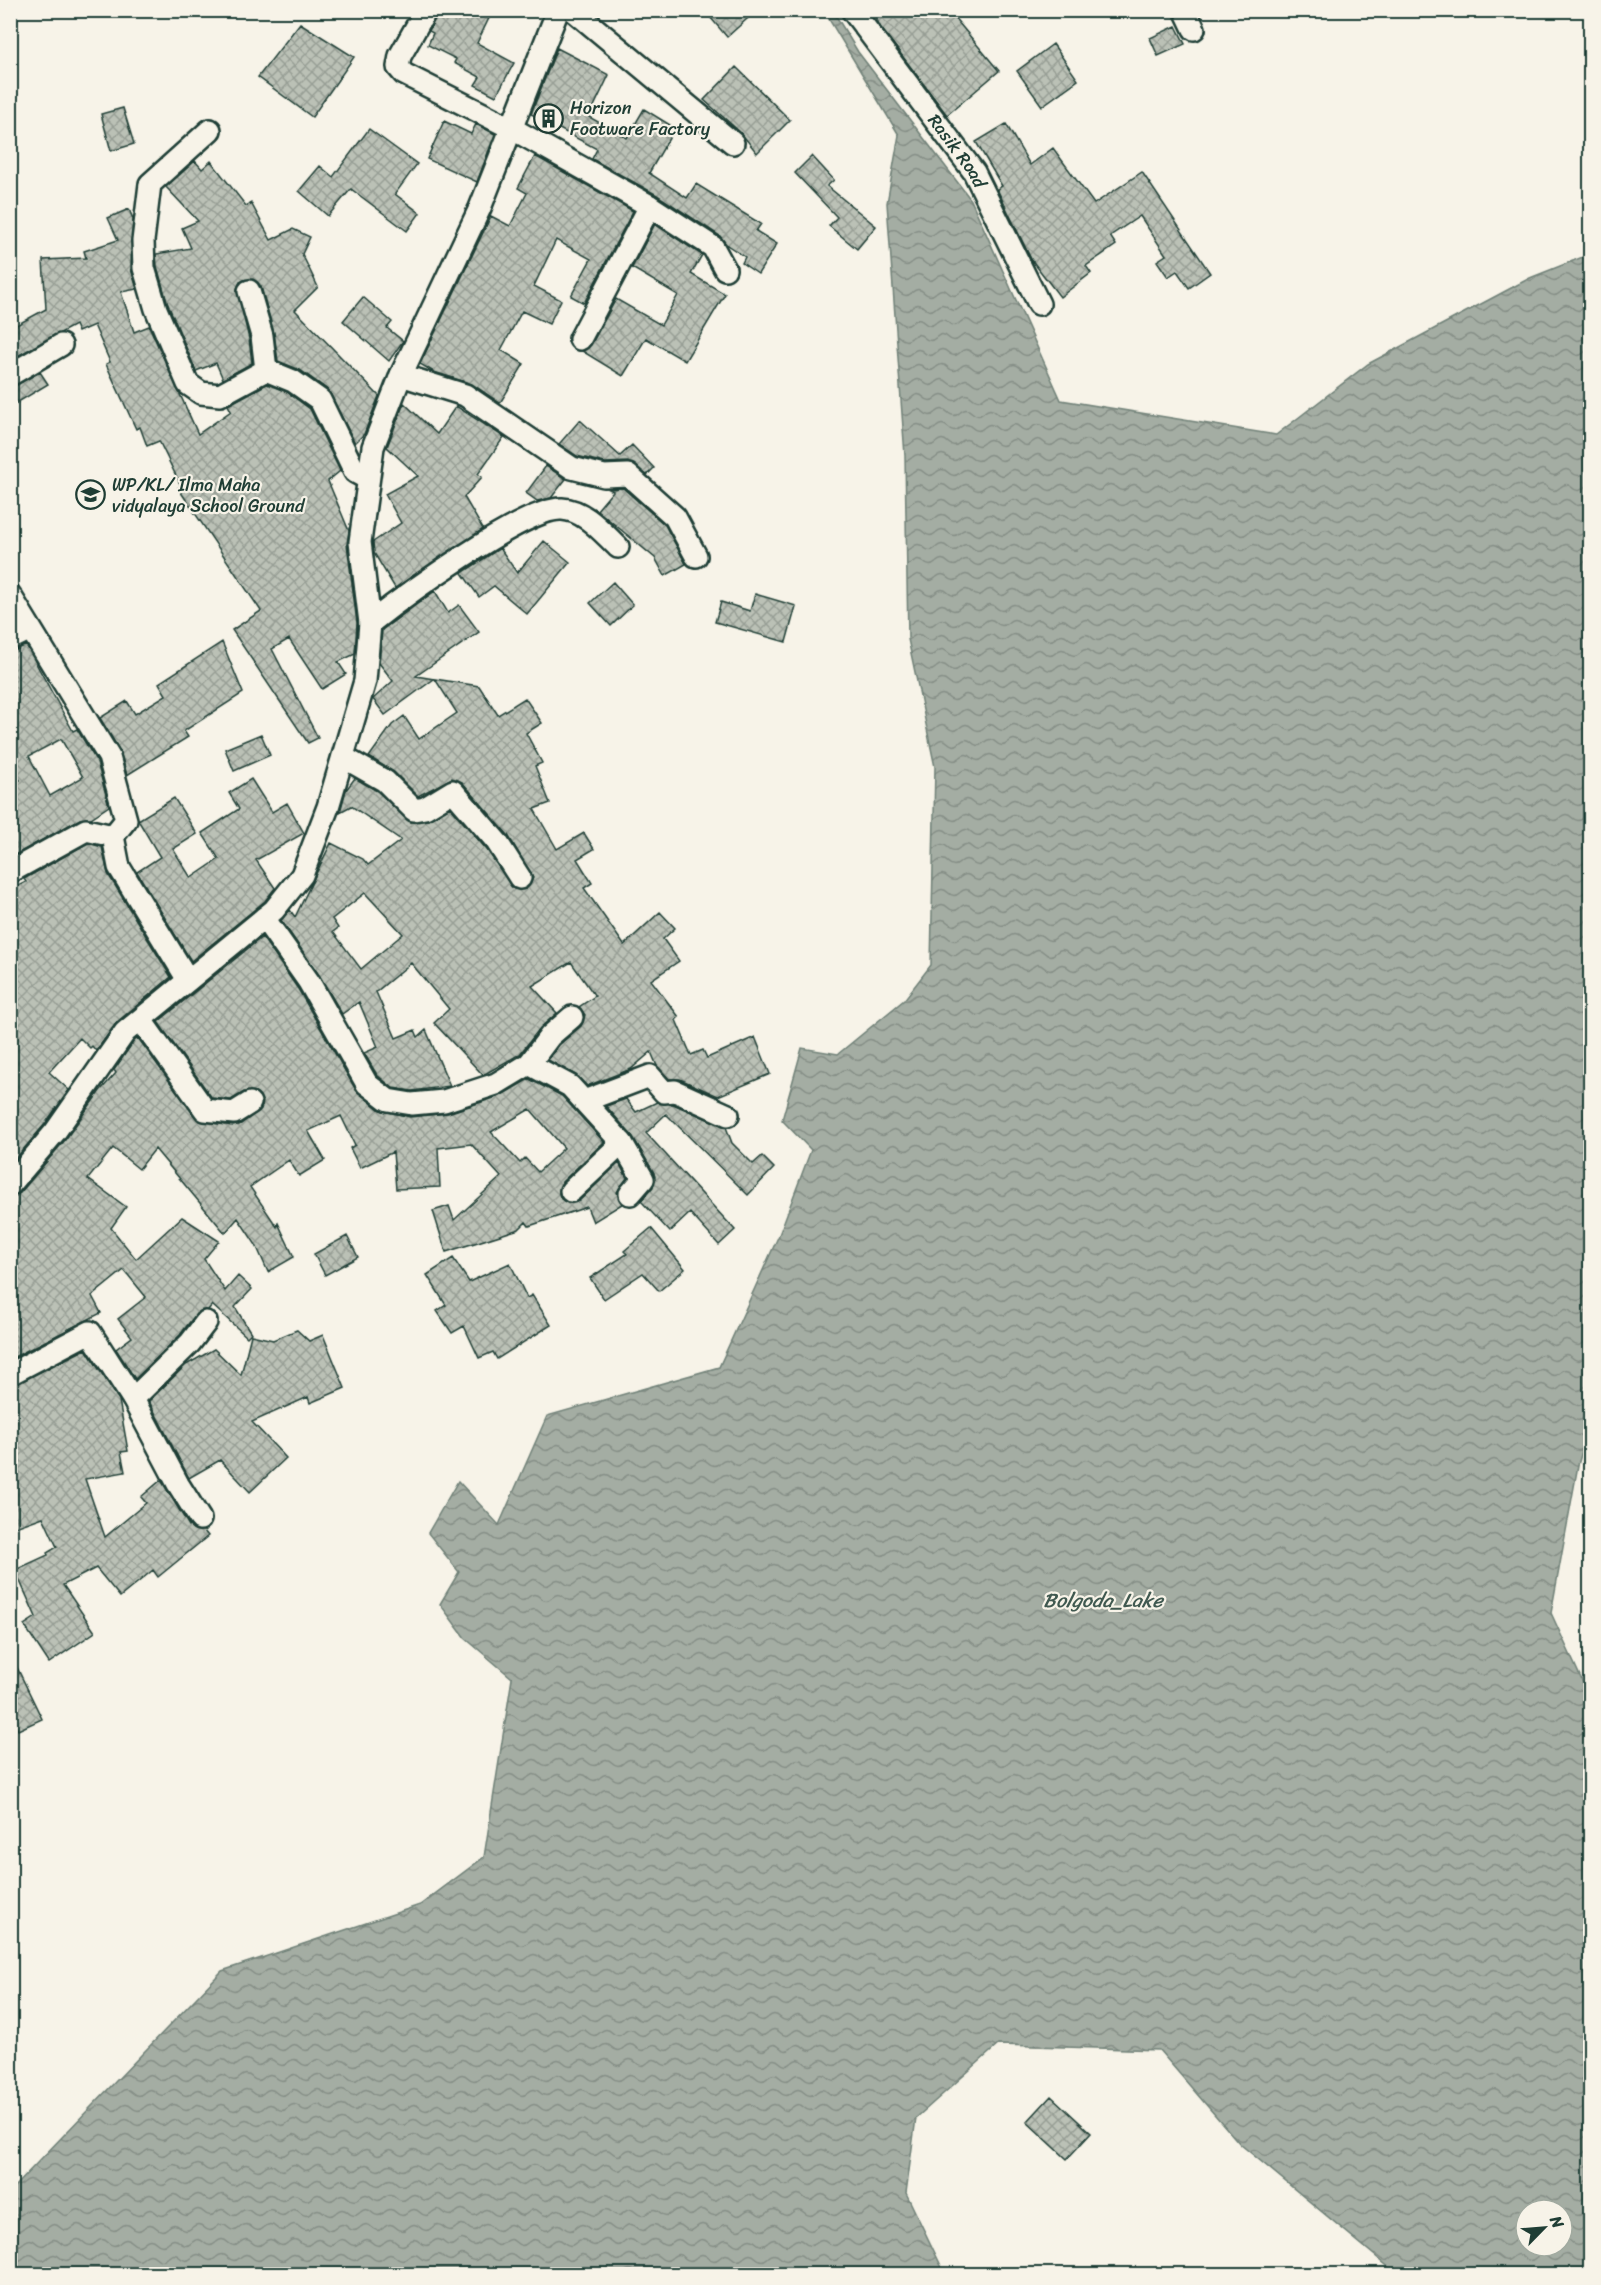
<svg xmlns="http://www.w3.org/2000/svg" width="1601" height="2285" font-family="Sriracha,sans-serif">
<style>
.water{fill:url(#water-waves);stroke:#6f8077;stroke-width:1.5;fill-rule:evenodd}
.building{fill:url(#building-cross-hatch);stroke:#1f3d34;stroke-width:1.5;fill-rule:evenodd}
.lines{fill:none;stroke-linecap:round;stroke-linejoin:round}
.street-casing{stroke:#1f3d34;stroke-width:26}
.street{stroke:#f7f3e8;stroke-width:21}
.labels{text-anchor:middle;stroke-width:4.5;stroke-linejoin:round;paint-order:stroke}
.poi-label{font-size:18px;fill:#1f3d34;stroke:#f7f3e8;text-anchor:start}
.street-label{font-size:18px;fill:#1f3d34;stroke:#f7f3e8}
.water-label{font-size:20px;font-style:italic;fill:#405950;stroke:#f7f3e8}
</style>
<defs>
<pattern id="water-waves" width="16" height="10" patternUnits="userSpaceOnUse" patternTransform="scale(1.5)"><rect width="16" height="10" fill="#a4ada3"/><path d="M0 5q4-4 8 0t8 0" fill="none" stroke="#858e86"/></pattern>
<pattern id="building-cross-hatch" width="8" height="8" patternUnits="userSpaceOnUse" patternTransform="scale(1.5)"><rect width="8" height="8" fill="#bbc1b6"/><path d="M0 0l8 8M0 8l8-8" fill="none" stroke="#979e95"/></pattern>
</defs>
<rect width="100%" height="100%" fill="#f7f3e8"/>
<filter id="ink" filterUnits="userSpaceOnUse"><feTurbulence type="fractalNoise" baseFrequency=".0167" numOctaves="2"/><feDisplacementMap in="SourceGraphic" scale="12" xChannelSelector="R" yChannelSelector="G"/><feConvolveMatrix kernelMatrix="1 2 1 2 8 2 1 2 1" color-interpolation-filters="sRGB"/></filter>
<g filter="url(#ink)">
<path class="water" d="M824 11H833L858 52 971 200 1061 400 1276 435 1368 364 1530 278 1590 254V1424L1578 1465 1551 1613 1590 1698V2274H1397L1240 2144 1159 2050 998 2045 916 2118 906 2193 945 2274H11V2190L222 1971 420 1905 484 1857 512 1678 465 1638 440 1604 459 1572 428 1533 458 1481 499 1525 547 1416 719 1367 779 1235 811 1150 782 1120 802 1048 838 1054 904 1000 931 965 935 767 908 639 905 456 887 203 899 135ZM1526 2210H1562V2246H1526Z"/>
<path class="building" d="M439 10H493L477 43 514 63 496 96 475 85 480 77 454 63 456 59 428 45 433 33 429 31Z
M704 10H757L727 37Z
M872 10H948L999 71 947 115 881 28Z
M300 23 354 57 312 117 258 77Z
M1176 26 1185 44 1158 56 1150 38Z
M1053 44 1078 80 1042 106 1017 71Z
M557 48 609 75 589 117 627 138 644 109 675 128 649 173 687 198 696 184 761 224 756 231 777 244 758 274 742 263 745 257 727 245 720 236 657 195 592 159 597 149 531 114Z
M736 67 790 120 757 153 741 133 704 100Z
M123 108 134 144 111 151 101 114Z
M444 121 471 134 476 124 495 134 477 182 427 159Z
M1006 124 1030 165 1053 148 1094 204 1142 172 1210 273 1189 288 1177 271 1168 277 1157 261 1166 255 1140 216 1110 236 1116 245 1086 266 1091 273 1060 297 1031 259 997 189 1002 186 976 142Z
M369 129 417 164 395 194 420 213 407 231 351 189 328 216 299 191 320 166 333 177Z
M535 156 633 211 584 303 571 296 591 259 556 240 534 286 561 300 549 324 522 311 501 350 524 364 500 403 472 384 434 372 420 364 491 216 510 226 527 193 518 188Z
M812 156 834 180 827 186 876 226 857 249 829 226 837 217 795 173Z
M195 161 202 169 211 161 246 206 251 203 271 240 293 229 310 237 302 254 318 287 295 310 379 396 364 434 355 443 328 390 300 370 278 361 274 333 261 287 253 279 240 282 237 289 249 339 252 363 223 379 216 363 196 371 167 302 157 266 156 254 191 248 182 228 198 221 166 187Z
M129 209 133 219 131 269 137 289 121 292 134 332 149 326 198 434 231 411 228 405 267 384 287 392 310 409 340 471 328 481 349 531 347 544 357 623 355 654 338 662 346 674 322 689 289 639 272 649 318 738 308 743 232 630 261 611 178 488 181 486 159 441 147 446 140 427 136 429 106 364 110 362 94 325 78 332 75 325 10 360V322L13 327 46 309 43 260 86 258 84 251 118 240 108 218Z
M655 224 702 255 691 274 725 294 685 361 646 338 623 376 582 351 591 345 616 299 661 325 678 295 632 268Z
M363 297 392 322 387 328 403 341 389 361 343 321Z
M40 372 48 384 10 407V388Z
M404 403 437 434 456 406 504 437 478 474 482 477 464 497 483 529 395 588 374 553 373 542 401 523 385 494 418 476 387 447Z
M580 420 620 456 632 445 654 468 647 475 628 462 605 463 577 456 559 444Z
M546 466 566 479 551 498 537 501 526 493Z
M623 488 665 525 686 564 665 576 655 558 597 510 613 491 609 489Z
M544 541 570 562 527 614 494 586 479 597 462 573 500 548 517 573Z
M613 582 633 605 611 626 590 603Z
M435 591 448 613 459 605 479 632 416 676 434 679 385 715 373 699 393 681 379 663 382 630Z
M755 594 796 606 786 642 715 622 721 602 750 611Z
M222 642 243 693 184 731 188 737 127 775 120 751 100 718 127 701 135 714 166 695 159 683Z
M26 645 73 731 77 729 97 762 109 806 91 818 80 819 15 855 10 848V785L20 780 10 766V653ZM61 739 83 777 50 796 29 756Z
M435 679 479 686 498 715 525 698 542 723 526 733 542 763 535 766 550 803 534 809 557 849 584 833 594 849 577 859 592 883 584 888 624 945 660 912 675 928 663 939 679 961 651 980 679 1017 676 1020 691 1055 703 1050 707 1058 755 1037 770 1074 718 1096 680 1079H669L657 1066 651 1052 631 1069 587 1086 576 1075 548 1060 559 1045 581 1026 585 1015 579 1007 595 996 571 962 532 986 557 1013 540 1028 520 1054 483 1075 434 1023 449 1009 411 963 376 992 396 1038 415 1030 418 1037 426 1030 450 1086 412 1091 393 1088 377 1075 364 1053 378 1047 359 1002 342 1014 319 975 281 920 290 910 295 917 331 843 363 859 368 865 401 840 351 806 340 812 346 790 355 778 377 791 411 822 428 820 450 807 487 850 514 889H526L533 878 508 835 462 782 452 778 418 796 394 772 369 757 392 725 404 716 419 739 457 713ZM365 893 403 934 361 969 333 932 338 928 332 919Z
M261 734 270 755 234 771 225 749Z
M251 779 272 812 287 803 304 833 256 860 275 888 265 901 191 961 137 872 160 857 138 820 174 798 197 834 173 849 191 878 219 859 202 833 239 809 229 793Z
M88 843 102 847 108 874 171 977 117 1022 96 1051 92 1046 90 1048 80 1038 49 1072 69 1090 45 1124 10 1165V890L26 882 24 879Z
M262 937 298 989 356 1090 380 1110 410 1117 448 1113 500 1096 529 1079 562 1096 604 1142 562 1182 559 1193 561 1199 568 1203 579 1201 619 1163 627 1178 617 1192 622 1204 593 1222 587 1207 529 1226 526 1222 519 1229 446 1252 433 1211 449 1206 454 1220 501 1177 471 1144 438 1148 440 1187 396 1189 393 1152 360 1168 350 1148 355 1145 341 1116 308 1131 325 1160 299 1176 289 1160 250 1187 277 1227 278 1223 294 1257 268 1272 256 1245 238 1218 225 1233 155 1149 139 1169 113 1148 88 1179 126 1207 111 1228 136 1259 182 1217 219 1241 204 1259 225 1291 238 1276 252 1289 235 1307 251 1333 247 1337 212 1305 208 1310 196 1314 180 1335 135 1379 116 1349 132 1337 118 1319 146 1297 124 1270 92 1296 101 1313 10 1359V1197L20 1193 65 1140 100 1091 116 1073 114 1070 134 1041 138 1038 199 1121 233 1126 241 1124 261 1109 263 1102 255 1092H244L231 1100 212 1098 158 1022ZM530 1109 564 1148 538 1172 525 1158 520 1163 491 1132Z
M626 1099 636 1112 657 1102 673 1104 726 1127 732 1143 753 1164 762 1156 774 1168 748 1195 666 1114 646 1133 735 1230 719 1245 690 1213 670 1232 641 1201 653 1187 654 1173 633 1137 606 1106Z
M651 1228 685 1269 659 1291 643 1273 604 1299 590 1278 627 1254 624 1251Z
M347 1236 358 1257 325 1275 314 1254Z
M453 1258 469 1282 510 1263 527 1298 532 1295 551 1325 497 1359 493 1352 479 1358 464 1326 452 1333 437 1311 446 1305 427 1275Z
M297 1330 309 1341 323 1335 345 1388 310 1403 308 1397 252 1422 286 1458 250 1492 220 1460 189 1478 149 1401 186 1365 214 1349 241 1375 251 1335 273 1340Z
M86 1349 119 1400 128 1451 121 1452 125 1472 85 1479 105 1537 146 1503 141 1497 161 1480 189 1526 195 1530 204 1531 208 1536 158 1577 153 1570 120 1597 96 1568 63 1585 95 1632 49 1663 24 1625 36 1617 15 1570 48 1555 47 1553 57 1547 43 1517 10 1529V1387Z
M10 1653 42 1719 18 1730 10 1714Z
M1051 2096 1091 2133 1067 2159 1027 2122Z"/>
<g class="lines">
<defs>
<g id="street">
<path d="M426 10 400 56 398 67 404 74 511 128 650 206 713 247 725 269"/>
<path d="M573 10 733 143"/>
<path id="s1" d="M852 10 974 172 1039 304"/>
<path d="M1185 10 1194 29"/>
<path d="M210 130 150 184 143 241 144 268 156 309 188 384 201 393 220 395 266 370"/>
<path d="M249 291 262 336 266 370 293 381 320 400 355 472 368 479"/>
<path d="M580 339 650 206"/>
<path d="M10 375 61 345"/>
<path d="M401 375 465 395 572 468 604 476 628 475 675 517 696 556"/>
<path d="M10 595 109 757 126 820 113 836"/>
<path d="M370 623C403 597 525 507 562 509 585 510 603 533 618 547"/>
<path d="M10 639 30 629"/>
<path d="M343 757 385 781 414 810 425 808 453 791 497 842 520 878"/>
<path d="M10 872 86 830 113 836 119 867 188 980"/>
<path d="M264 918 309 982 367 1084 388 1100 412 1104 444 1101 496 1084 529 1064 550 1036 572 1017"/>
<path d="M141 1020 205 1110 234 1113 250 1103"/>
<path d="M529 1064 570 1086 622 1143 571 1191"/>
<path d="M584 1101 650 1076 664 1092 675 1091 728 1115"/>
<path d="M622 1143 643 1179 630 1194"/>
<path d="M10 1185 55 1132 125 1032 274 910 302 875 328 807 365 681 370 623 360 542 373 447 401 375 480 208 558 10"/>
<path d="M10 1374 90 1332 133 1399 190 1343 206 1322"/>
<path d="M133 1399 178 1484 200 1519"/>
</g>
</defs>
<use href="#street" class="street-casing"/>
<use href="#street" class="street"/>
</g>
</g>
<defs>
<symbol id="building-ring" viewBox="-11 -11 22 22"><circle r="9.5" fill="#f7f3e8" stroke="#1f3d34" stroke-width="1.5"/><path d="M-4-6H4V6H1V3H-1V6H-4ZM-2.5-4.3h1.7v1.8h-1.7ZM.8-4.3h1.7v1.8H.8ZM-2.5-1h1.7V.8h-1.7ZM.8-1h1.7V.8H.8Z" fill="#1f3d34"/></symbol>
<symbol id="school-ring" viewBox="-11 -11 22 22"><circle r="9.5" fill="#f7f3e8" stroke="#1f3d34" stroke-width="1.5"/><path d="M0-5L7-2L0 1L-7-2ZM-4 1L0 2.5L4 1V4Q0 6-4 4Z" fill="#1f3d34"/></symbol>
</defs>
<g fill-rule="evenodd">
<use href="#building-ring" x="532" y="102" width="33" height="33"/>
<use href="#school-ring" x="74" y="478" width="33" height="33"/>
</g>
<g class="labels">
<g class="poi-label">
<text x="570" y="114">Horizon<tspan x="570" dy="21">Footware Factory</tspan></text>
<text x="112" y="491">WP/KL/ Ilma Maha<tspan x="112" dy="21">vidyalaya School Ground</tspan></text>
</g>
<g class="street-label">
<text dy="6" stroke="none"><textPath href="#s1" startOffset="176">Rasik Road</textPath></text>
</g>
<g class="water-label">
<text x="1103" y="1607">Bolgoda_Lake</text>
</g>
</g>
<rect width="1601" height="2285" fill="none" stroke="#f7f3e8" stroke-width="36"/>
<rect x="18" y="18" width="1565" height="2249" fill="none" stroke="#1f3d34" stroke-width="2" filter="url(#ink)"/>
<g transform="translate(1544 2228) rotate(65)"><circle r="28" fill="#f7f3e8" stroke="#a1aaa0" stroke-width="1.5"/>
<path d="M0-4.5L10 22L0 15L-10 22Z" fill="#1f3d34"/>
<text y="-9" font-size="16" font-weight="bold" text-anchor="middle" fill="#1f3d34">N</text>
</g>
</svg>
